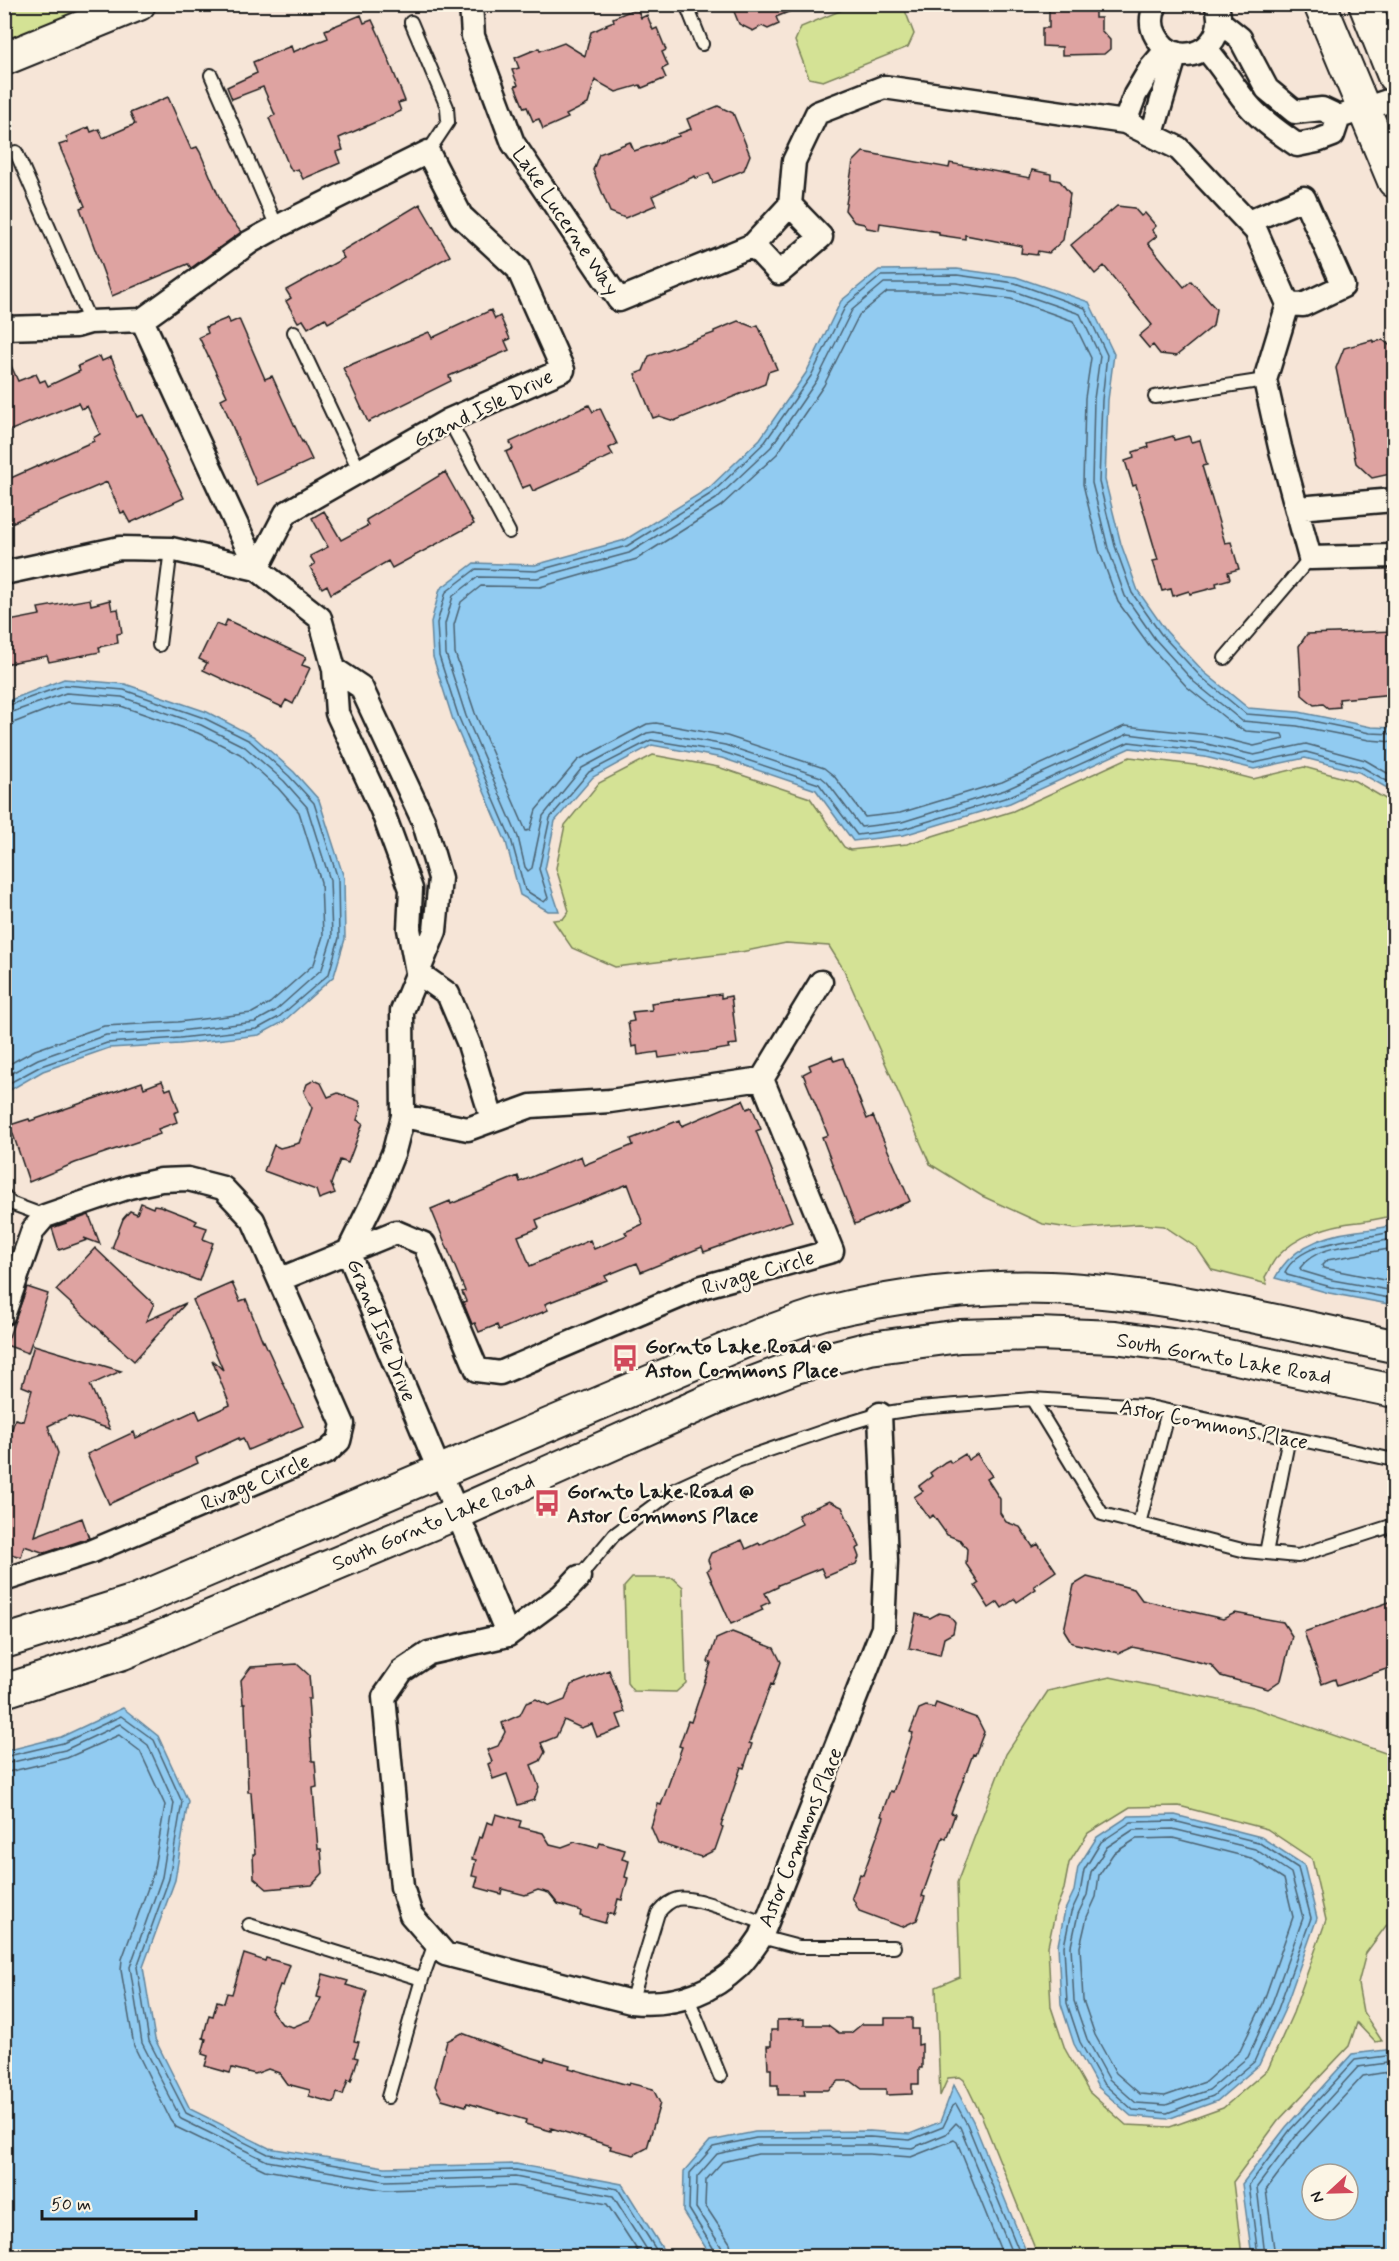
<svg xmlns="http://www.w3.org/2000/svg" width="1399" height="2261" font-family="Mynerve,sans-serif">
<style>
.green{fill:#d4e295;stroke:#787f58;stroke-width:1.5;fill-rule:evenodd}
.water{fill:#91cbf1;stroke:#62859c;stroke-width:1.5;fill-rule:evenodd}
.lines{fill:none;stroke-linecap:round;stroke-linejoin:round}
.shore{stroke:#4b6271;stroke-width:1.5}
.building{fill:#dea3a1;stroke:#1c1c1c;stroke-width:1.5;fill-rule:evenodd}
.lane-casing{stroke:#1c1c1c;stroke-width:16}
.street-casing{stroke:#1c1c1c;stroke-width:27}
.secondary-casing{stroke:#1c1c1c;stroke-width:36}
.lane{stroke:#fcf5e5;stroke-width:12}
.street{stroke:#fcf5e5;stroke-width:22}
.secondary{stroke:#fcf5e5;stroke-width:32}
.labels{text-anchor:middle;stroke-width:5;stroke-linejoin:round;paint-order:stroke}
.street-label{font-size:21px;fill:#1c1c1c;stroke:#fcf5e5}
.poi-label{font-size:21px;font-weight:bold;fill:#1c1c1c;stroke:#fcf5e5;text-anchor:start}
</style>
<rect width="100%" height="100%" fill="#f6e5d7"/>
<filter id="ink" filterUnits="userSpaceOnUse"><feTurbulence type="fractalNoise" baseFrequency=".0167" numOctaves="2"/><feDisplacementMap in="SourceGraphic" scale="12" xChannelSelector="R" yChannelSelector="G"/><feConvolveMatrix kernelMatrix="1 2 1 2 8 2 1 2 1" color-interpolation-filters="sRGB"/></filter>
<g filter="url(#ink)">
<path class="green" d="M5 5H113L5 48Z
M854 5H903L914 34 908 47 823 81 809 78 795 41 801 27Z
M653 755 718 767 810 798 844 847 850 850 907 844 1013 811 1130 757 1202 766 1253 779 1304 767 1355 781 1394 804V1215C1382 1219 1371 1220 1358 1222 1329 1225 1297 1235 1277 1257 1272 1262 1269 1271 1265 1277L1267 1284 1212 1270 1197 1248 1164 1226 1139 1224 1075 1229 1043 1224 982 1196 930 1164 844 970 829 946 786 943 741 952 615 967 572 948 553 920 563 919 569 911 556 868 565 825 599 783Z
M632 1578H673L683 1587 686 1683 676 1692 633 1691 627 1683 624 1587Z
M1110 1677 1252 1707 1394 1756V1915L1366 1953 1358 1984 1363 2012 1382 2041 1375 2042 1357 2023 1349 2046 1278 2121 1233 2182 1242 2256H1038L982 2117 964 2080 960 2077 948 2078 940 2096 936 1987 960 1977 957 1883 1006 1754 1048 1691ZM1179 1806 1267 1829 1312 1859 1326 1920 1293 2013 1268 2069 1223 2108 1170 2127 1126 2125 1089 2092 1065 2049 1051 2007 1048 1946 1056 1909 1064 1889 1069 1863 1088 1833 1130 1807Z"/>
<path class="water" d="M957 269 1016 277 1089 302 1114 354 1108 400 1105 480 1121 544 1138 591 1166 631 1204 672 1248 708 1299 712 1371 727 1394 728V792L1359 772 1305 758 1254 769 1205 757 1130 748 1010 803 904 835 853 841 816 790 722 758 652 745 593 777 555 821 545 869 559 911H548L520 895 506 842 453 720 433 657 431 622 440 589 474 563 535 565 625 540 709 488 760 439 806 373 841 301 879 270Z
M64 679 125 684 207 712 253 736 294 772 319 800 344 878 345 939 334 976 283 1022 259 1035 180 1044 109 1048 43 1071 5 1093V702Z
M1394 1224V1305L1329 1293 1275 1278C1291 1247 1324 1235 1357 1231 1371 1229 1382 1229 1394 1224Z
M123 1708 158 1736 188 1801 175 1880 143 1967 155 2039 190 2109 269 2148 385 2167 516 2164 622 2184 667 2256H5V1751L61 1737Z
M1175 1815 1261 1837 1304 1865 1317 1918 1284 2011 1259 2065 1217 2101 1168 2119 1131 2116 1098 2087 1074 2044 1061 2004 1058 1945 1065 1910 1074 1891 1078 1867 1097 1837 1129 1816Z
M1394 2049V2256H1252L1242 2184 1286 2127 1352 2054ZM1312 2174H1348V2210H1312Z
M954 2085 973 2121 1028 2256H711L683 2212 684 2171 710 2141 755 2132 870 2131 910 2134 940 2122Z"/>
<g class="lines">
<path class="shore" d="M956 292 1011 299 1073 321 1091 358 1085 398 1083 484 1099 550 1118 602 1149 645 1187 687 1234 725 1246 731 1282 734 1284 739 1254 746 1209 735 1125 726 1002 782 900 813 865 817 834 776 824 768 727 736 656 723 647 724 578 760 536 810 530 830 526 831 475 713 455 653 454 625 461 602 481 586 540 587 637 559 721 506 777 454 824 385 859 315 887 292Z
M4 707 65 685 124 690 204 718 250 741 289 776 314 803 338 879 339 938 329 974 279 1017 257 1029 180 1038 107 1043 41 1066 4 1086
M4 715 66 693 122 697 201 725 245 747 284 781 307 807 330 880 332 937 322 969 275 1011 255 1022 179 1031 106 1035 38 1059 4 1077
M4 724 13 723 67 702 121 706 198 733 240 754 278 788 299 812 321 882 323 936 314 964 270 1003 252 1013 178 1022 104 1026 35 1050 4 1067
M1394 734 1370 733 1298 718 1246 714 1200 676 1161 634 1132 593 1115 546 1099 482 1102 400 1107 355 1085 308 1015 283 957 275 881 276 846 305 811 376 765 442 712 493 627 546 536 571 476 569 446 592 437 623 439 656 459 718 511 839 525 890 544 902 548 898 539 869 550 818 589 772 651 740 723 752 819 784 857 835 903 829 1008 797 1129 742 1206 751 1254 763 1306 752 1362 767 1394 785
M1394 742 1369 740 1297 726 1242 721 1194 682 1155 639 1125 596 1108 548 1092 483 1094 399 1100 356 1080 314 1013 291 956 283H884L852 310 817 380 771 447 716 499 629 553 537 578 478 577 453 596 445 624 446 654 466 716 518 837 525 867 528 871 532 868 543 816 582 768 647 733 654 732 725 745 821 777 827 782 861 827 902 822 1005 790 1128 734 1207 744 1254 755 1306 744 1365 760 1394 777
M1394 1231C1364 1241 1303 1237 1285 1272L1287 1275 1331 1287 1394 1299
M1394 1238C1366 1248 1320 1240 1300 1268L1302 1271 1332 1280 1394 1291
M1394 1248 1327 1260 1322 1265 1323 1268 1394 1282
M4 1757 63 1743 121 1716 154 1740 182 1802 169 1879 137 1967 149 2041 186 2113 268 2154 385 2173 516 2170 618 2189 660 2256
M4 1764 65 1750 120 1724 148 1745 174 1803 162 1877 130 1967 142 2043 181 2119 267 2161 385 2181 515 2177 613 2196 651 2256
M4 1773 67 1758 119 1735 140 1751 165 1805 153 1874 122 1959 121 1970 134 2046 170 2119 176 2127 265 2170 385 2190 514 2186 607 2204 641 2256
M1174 1821 1258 1842 1298 1868 1311 1918 1278 2009 1254 2062 1213 2096 1167 2113 1133 2110 1103 2083 1080 2042 1067 2003 1064 1946 1071 1912 1080 1893 1084 1870 1101 1842 1131 1822Z
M1173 1829 1255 1849 1291 1873 1303 1918 1271 2006 1248 2057 1209 2090 1166 2105 1136 2103 1109 2079 1087 2039 1074 2001 1071 1946 1078 1914 1087 1895 1091 1872 1107 1847 1133 1830Z
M1173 1838 1251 1858 1284 1879 1293 1917 1263 2003 1240 2051 1205 2082 1165 2096 1140 2094 1116 2073 1095 2035 1083 2000 1080 1947 1087 1917 1096 1897 1099 1875 1113 1854 1136 1839Z
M716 2256 715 2251 689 2209 690 2173 713 2147 756 2138 870 2137 910 2140 943 2127 953 2106 956 2104 967 2124 1021 2256
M724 2256 722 2248 696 2208 697 2177 717 2154 757 2145H870L912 2148 946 2134 956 2123 960 2127 1013 2256
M733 2256 730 2243 705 2205 706 2180 722 2162 758 2154H869L911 2157 954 2140 957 2142 1003 2256
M1258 2256 1249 2185 1290 2130 1355 2060 1394 2055
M1265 2256 1257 2187 1296 2135 1358 2067 1394 2062
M1275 2256 1266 2190 1303 2141 1363 2076 1394 2071"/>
</g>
<path class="building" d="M731 4H806V5L776 17 779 24 768 29 762 26 753 31 739 24Z
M1049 4H1095V18H1101V30L1110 40V49L1104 54 1062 55V47L1042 46V28H1049Z
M637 8 641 18 647 15 653 30 657 28 666 50 662 52 668 66 662 69 666 78 642 88 640 85 616 92 595 80 588 104 566 115 568 118 543 129 539 119 533 121 527 107 524 108 515 86 518 85 512 70 519 68 515 58 539 48 540 51 548 48V49L564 43 585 56 591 32 607 25 606 24 614 21 613 18Z
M361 15 364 23 372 20 379 35 405 101 398 103 401 111 339 138 343 150 336 152 340 163 303 179 298 169 292 171 289 166 269 118 275 115 263 87 232 99 227 87 257 73 253 62 291 46 293 52 328 38 325 30Z
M168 97 191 149 197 147 200 152 226 213 241 232 191 268 188 264 112 296 80 208 85 206 59 145 68 142 66 137 89 127 91 132 99 129 103 138 135 124 130 113Z
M718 106 733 113 744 140 750 155 744 170 713 183 709 173 696 178 695 176 652 196 656 205 625 218 610 212 593 170 599 154 630 142 634 151 679 136 678 134 691 129 687 119Z
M863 152 949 168 950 163 1030 178 1032 170 1051 174V179L1060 181 1070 194 1063 240 1049 253 1038 251 1037 255 1021 253 1022 246 965 235V239L939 235V232L880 223 879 230 867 228 864 224 854 222 845 210 853 162Z
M420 204 450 256 328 323 325 318 308 328 303 320 298 322 286 301 291 298 286 290 344 258 340 252Z
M1117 206 1134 208 1141 216 1145 213 1156 226 1152 230 1157 236 1148 243 1184 287 1191 281 1216 309 1213 326 1176 356 1160 354 1153 345 1149 348 1139 336 1152 325 1104 266 1095 274 1071 245Z
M491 310 495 319 500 316 510 339 505 341 509 350 449 376 451 381 368 422 343 368 429 332 432 338Z
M228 318 230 323 239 319 265 379 272 376 302 442 303 441 312 460 257 485 221 399 227 396 199 337 208 333 206 327Z
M738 321 753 327 758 325 777 369 768 372 765 384 674 421 659 416 653 418 635 374 643 371 649 356 714 333V331Z
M1373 340V342L1383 340 1395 350V473L1372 478 1356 463 1336 368 1344 348Z
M4 350 18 381 36 374 40 382 45 380 48 386 80 371 78 366 100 356 102 361 111 357 137 417 143 415 184 498 130 523 124 512 121 513 107 482 4 526V481L94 441 93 438 100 434 87 406 81 409 78 403 4 433Z
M589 405 593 412 600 408 617 444 609 448 613 455 533 491 530 485 522 488 506 452 513 449 510 442Z
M1173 436 1174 440 1189 436 1191 442 1200 440 1207 465 1202 466 1225 543 1231 542 1239 569 1228 572 1230 579 1216 583 1217 587 1190 594 1189 591 1173 596 1171 589 1162 591 1153 561 1158 560 1136 485 1133 486 1125 461 1134 458 1133 452 1149 447 1148 443Z
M445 472 474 524 392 568 388 561 331 594 327 585 322 588 310 567 315 564 310 556 328 547 312 518 324 511 341 540 369 525 366 520Z
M90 599 91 605 110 600 112 610 118 609 122 633 117 634 118 643 99 647 100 652 49 662 47 656 4 664V622L40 615 38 608Z
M227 620 306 657 302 665 310 668 293 704 286 700 282 707 203 670 207 663 199 659 216 624 224 627Z
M1395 631V694L1339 699 1340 707 1328 708 1323 704 1314 705 1302 695 1299 646 1307 634Z
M721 994V998L731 996 737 1044 728 1045 729 1048 711 1051 659 1058 658 1052 638 1055 637 1046 632 1047 628 1022 634 1021 632 1012 652 1010 651 1003Z
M832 1056 834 1061 843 1058 867 1119 873 1116 910 1201 855 1224 822 1137 828 1135 803 1074 811 1070 809 1065Z
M314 1080 321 1083 328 1097 338 1093 359 1101 361 1107 357 1120 363 1123 348 1163 340 1160 331 1184 335 1193 319 1199 316 1190 264 1171 274 1145 280 1148 299 1143 312 1108 304 1092 307 1084Z
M162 1081 166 1090 171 1088 179 1111 174 1113 177 1122 158 1129 160 1134 75 1163 29 1182 10 1125 29 1119 30 1121 142 1082 144 1088Z
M743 1100 747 1109 752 1107 761 1129 756 1131 792 1221 704 1252 702 1247 641 1272 637 1263 605 1276 607 1280 545 1304 548 1310 499 1330 497 1325 479 1332 475 1323 472 1324 463 1302 466 1301 462 1292 465 1291 431 1209 450 1201 451 1204 518 1176 520 1182 581 1156 584 1165 633 1145 631 1139 680 1120 682 1126ZM628 1184 643 1224 625 1232 627 1235 594 1249 590 1240 530 1266 518 1236 539 1228 536 1220Z
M141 1203 153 1208 154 1205 160 1206 191 1218 197 1221 195 1224 207 1228 203 1239 213 1243 199 1281 112 1248 123 1219 130 1211 137 1214Z
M89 1215 100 1244 84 1238 87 1240 59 1250 52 1228Z
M95 1248 154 1304 146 1321 186 1303 134 1361 56 1290Z
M232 1283 240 1301 246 1299 263 1342 264 1341 303 1426 248 1450 243 1438 239 1440V1438L196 1458 198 1463 109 1504 87 1454 134 1432 136 1438 196 1410 200 1419 230 1405 212 1360 223 1370 193 1300Z
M27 1287 48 1294 28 1353 6 1345Z
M34 1345 121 1371 90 1385 110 1429 69 1416 48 1426 58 1453 35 1536 82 1518 89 1538 45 1553 24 1546 21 1557 4 1552V1427L12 1429 15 1419 23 1421 32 1390 22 1386Z
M965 1454 968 1460 977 1454 992 1476 987 1479 1000 1499V1513L1006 1522 1020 1527 1033 1547 1038 1544 1056 1571 1034 1586 1036 1589 1017 1602 1015 1599 1002 1608 998 1602 989 1608 975 1586 979 1583 966 1564 967 1549 960 1540 947 1535 933 1515 929 1518 914 1497 923 1491 919 1486 932 1476 930 1473 945 1462 949 1460 951 1463Z
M829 1501 842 1507 860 1547 856 1549 859 1557 856 1564 825 1577 821 1568 778 1585V1587L765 1593 770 1602 761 1606 763 1610 731 1624 707 1570 711 1568 708 1560 711 1553 742 1540 746 1549 759 1543 760 1545 802 1524 798 1515Z
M1087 1577 1134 1589 1142 1600 1215 1617 1223 1619 1235 1613 1283 1622 1292 1636 1281 1680 1268 1689 1221 1676 1211 1665 1166 1654 1132 1647 1119 1653 1072 1643 1064 1630 1074 1585Z
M1395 1600V1666L1337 1686 1335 1679 1322 1684 1304 1632Z
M939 1613 949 1615 955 1623 953 1633 944 1638 940 1655 909 1648 916 1614 930 1618Z
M732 1632 774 1648 781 1662 773 1685 771 1684 749 1743 752 1744 744 1768 741 1767 721 1826 723 1827 715 1850 701 1857 658 1843 651 1827 658 1804 661 1805 682 1747 679 1746 688 1721 691 1722 711 1663 708 1662 716 1639Z
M297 1664 309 1675 311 1699H308L312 1761H315L317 1787 313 1788 318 1849H321L323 1873 312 1885 267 1889 254 1878 253 1854H255L251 1792H248L245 1704H243L241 1680 251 1667Z
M609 1670 625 1712 617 1715 622 1728 597 1737 592 1724 581 1728 564 1720 556 1737 541 1743 545 1752 540 1761 531 1765 539 1787 534 1800 518 1805 507 1774 493 1779 488 1764 492 1762 487 1750 498 1746 505 1732 502 1723 520 1715 526 1703 536 1699 550 1706 565 1700 571 1685Z
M936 1703 977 1718 984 1732 975 1755 973 1754 951 1813 955 1814 946 1839 943 1837 922 1896 925 1897 917 1920 902 1927 859 1911 852 1897 860 1874 863 1875 884 1817 881 1816 890 1791 893 1792 913 1733 910 1732 919 1709 926 1706 934 1708Z
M496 1814 521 1821 519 1827 543 1833 550 1844 562 1847 575 1842 598 1848 600 1843 625 1850 622 1859 629 1861 625 1877 628 1878 622 1900 618 1899 614 1915 608 1913 605 1923 580 1916 581 1911 558 1904 549 1893 538 1890 525 1895 502 1889 501 1894 475 1887 478 1877 472 1876 476 1860 472 1859 473 1856 479 1837 482 1838 487 1822 493 1824Z
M244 1954 265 1961 266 1958 290 1965 283 1986 280 1985 271 2010 282 2024 293 2027 310 2020 321 1998 317 1997 323 1974 348 1981 346 1985 367 1991 354 2041 359 2042 354 2057 358 2058 351 2081 348 2080 343 2095 337 2093 334 2103 309 2096 310 2090 287 2084 279 2073 268 2069 255 2074 232 2068 230 2073 205 2066 208 2056 202 2054 206 2039 203 2038 209 2015 213 2016 217 2001 224 2003 227 1993 232 1994Z
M885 2018H912V2029H918V2045L922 2044V2068H919V2084H912V2094L886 2095V2089H862L851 2081H839L828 2090H804L805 2095H778V2085H771V2069H768L767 2046H771V2030H777V2020L804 2019V2025H828L839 2033H851L862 2024H885Z
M462 2033 507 2050 544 2061 545 2058 570 2065 569 2068 628 2085 629 2083 653 2089 660 2103 647 2148 634 2155 610 2149 611 2146 551 2128V2131L525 2124 526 2120 467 2103 466 2106 442 2099 435 2086 447 2041Z"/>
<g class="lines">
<defs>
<path id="lane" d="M686 4 702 44
M411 22 447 107 448 122 428 152
M211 75 277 227
M16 152 90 322
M294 332 360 472
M1155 397 1265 380
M449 420 509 532
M159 645 171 549
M1225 658 1310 558
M4 1195 10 1203 45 1216
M1032 1399 1102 1514 1246 1551 1298 1556 1394 1525
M1139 1524 1168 1411
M1266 1553 1289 1437
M579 1577 614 1535 676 1489 737 1461 833 1428 880 1414 919 1408 1032 1399 1145 1406 1394 1460
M249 1925 422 1979 435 1943
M761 1937 799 1947H894
M688 1998 720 2076
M631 2002 658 1913C663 1907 669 1901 677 1899 695 1895 747 1918 767 1924
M388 2097 422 1979"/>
<path id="street" d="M471 4 473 36 513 143 619 300 753 245 790 205 794 161 817 113 884 87 1125 122 1178 148 1256 231 1288 304 1265 380 1280 447 1310 558 1394 556
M1156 4C1151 15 1150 26 1156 36 1176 75 1233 48 1216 4
M1220 22 1240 38 1267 89 1295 112 1322 109 1339 117 1394 99
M1206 49C1223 67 1235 91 1252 109 1265 123 1281 134 1297 145L1317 141 1333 135 1339 117
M1125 122 1135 95 1151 68 1167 49
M1152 134 1176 53
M1248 222 1304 198 1343 286 1303 305 1288 304
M753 245 779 273 821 237 790 205
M142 320 257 569 320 618 334 669 337 713 382 810 411 889 409 929 417 972
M4 328 76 326 90 322 142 320 250 242 277 227 428 152 461 216 518 269 563 370 449 420 286 513 257 569 171 549 120 548 4 573
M1298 508 1394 500
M334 669 361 687 423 820 440 878 435 931 402 1011 403 1116 394 1151 378 1191 348 1252 508 1635
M417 972 448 994 469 1044 492 1119
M762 1079 821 982
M281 1279 396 1232 424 1244 477 1370 500 1373 702 1287 832 1251 762 1079 610 1101 531 1106 468 1129 403 1116
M4 1313 33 1230 45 1216 129 1187 161 1180 188 1179 223 1188 253 1220 343 1424 339 1441 327 1452 90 1552 4 1580
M579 1577 562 1595 508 1635 429 1653 402 1671 384 1697 402 1887 411 1915 445 1954 631 2002C671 2006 708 1995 738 1967 747 1958 754 1947 761 1937L883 1628 886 1561 880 1414"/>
<path id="secondary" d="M1320 4 1394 181
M1365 4 1394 76
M4 59 139 4
M4 1642 135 1601 760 1335C781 1328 802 1319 824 1313 890 1296 982 1285 1050 1288 1166 1293 1281 1323 1394 1346
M4 1691 123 1653 457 1513 724 1394 795 1367 870 1348 960 1336 1038 1334 1115 1337 1179 1346 1394 1391"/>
</defs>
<use href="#lane" class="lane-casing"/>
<use href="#street" class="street-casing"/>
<use href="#secondary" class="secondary-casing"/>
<use href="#lane" class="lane"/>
<use href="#street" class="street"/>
<use href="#secondary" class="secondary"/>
</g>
</g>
<defs>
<symbol id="bus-bare" viewBox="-9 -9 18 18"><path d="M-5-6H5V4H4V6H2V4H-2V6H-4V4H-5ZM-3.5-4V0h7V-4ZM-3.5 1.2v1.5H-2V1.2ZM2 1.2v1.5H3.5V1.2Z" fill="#d1495b" stroke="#fcf5e5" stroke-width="2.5" paint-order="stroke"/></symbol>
</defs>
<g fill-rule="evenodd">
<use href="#bus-bare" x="606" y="1339" width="38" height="38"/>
<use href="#bus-bare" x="528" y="1484" width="38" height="38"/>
</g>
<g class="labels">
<g class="street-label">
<text transform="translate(566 221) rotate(56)" y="7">Lake Lucerne Way</text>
<text transform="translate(483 408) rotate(-26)" y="7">Grand Isle Drive</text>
<text transform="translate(758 1272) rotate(-16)" y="7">Rivage Circle</text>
<text transform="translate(382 1330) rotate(68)" y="7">Grand Isle Drive</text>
<text transform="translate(1224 1358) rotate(10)" y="7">South Gornto Lake Road</text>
<text transform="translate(1214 1424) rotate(11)" y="7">Astor Commons Place</text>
<text transform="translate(255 1482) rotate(-23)" y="7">Rivage Circle</text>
<text transform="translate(433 1522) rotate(-23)" y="7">South Gornto Lake Road</text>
<text transform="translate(800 1837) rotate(-68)" y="7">Astor Commons Place</text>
</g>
<g class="poi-label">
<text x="645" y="1353">Gornto Lake Road @<tspan x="645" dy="24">Aston Commons Place</tspan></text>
<text x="567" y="1498">Gornto Lake Road @<tspan x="567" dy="24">Astor Commons Place</tspan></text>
</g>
</g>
<rect width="1399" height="2261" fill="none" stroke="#fcf5e5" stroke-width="24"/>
<rect x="12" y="12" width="1375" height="2237" fill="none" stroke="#1c1c1c" stroke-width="2" filter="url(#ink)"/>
<g transform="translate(1330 2192) rotate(248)"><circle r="28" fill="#fcf5e5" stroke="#a29e95" stroke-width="1.5"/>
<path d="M0-4.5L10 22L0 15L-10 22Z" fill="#d1495b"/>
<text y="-9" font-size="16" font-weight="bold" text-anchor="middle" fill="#1c1c1c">N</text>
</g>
<path d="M42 2210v9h154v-9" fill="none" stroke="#1c1c1c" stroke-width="3"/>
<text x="51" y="2210" font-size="18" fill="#1c1c1c" stroke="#fcf5e5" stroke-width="4.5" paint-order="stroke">50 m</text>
</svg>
